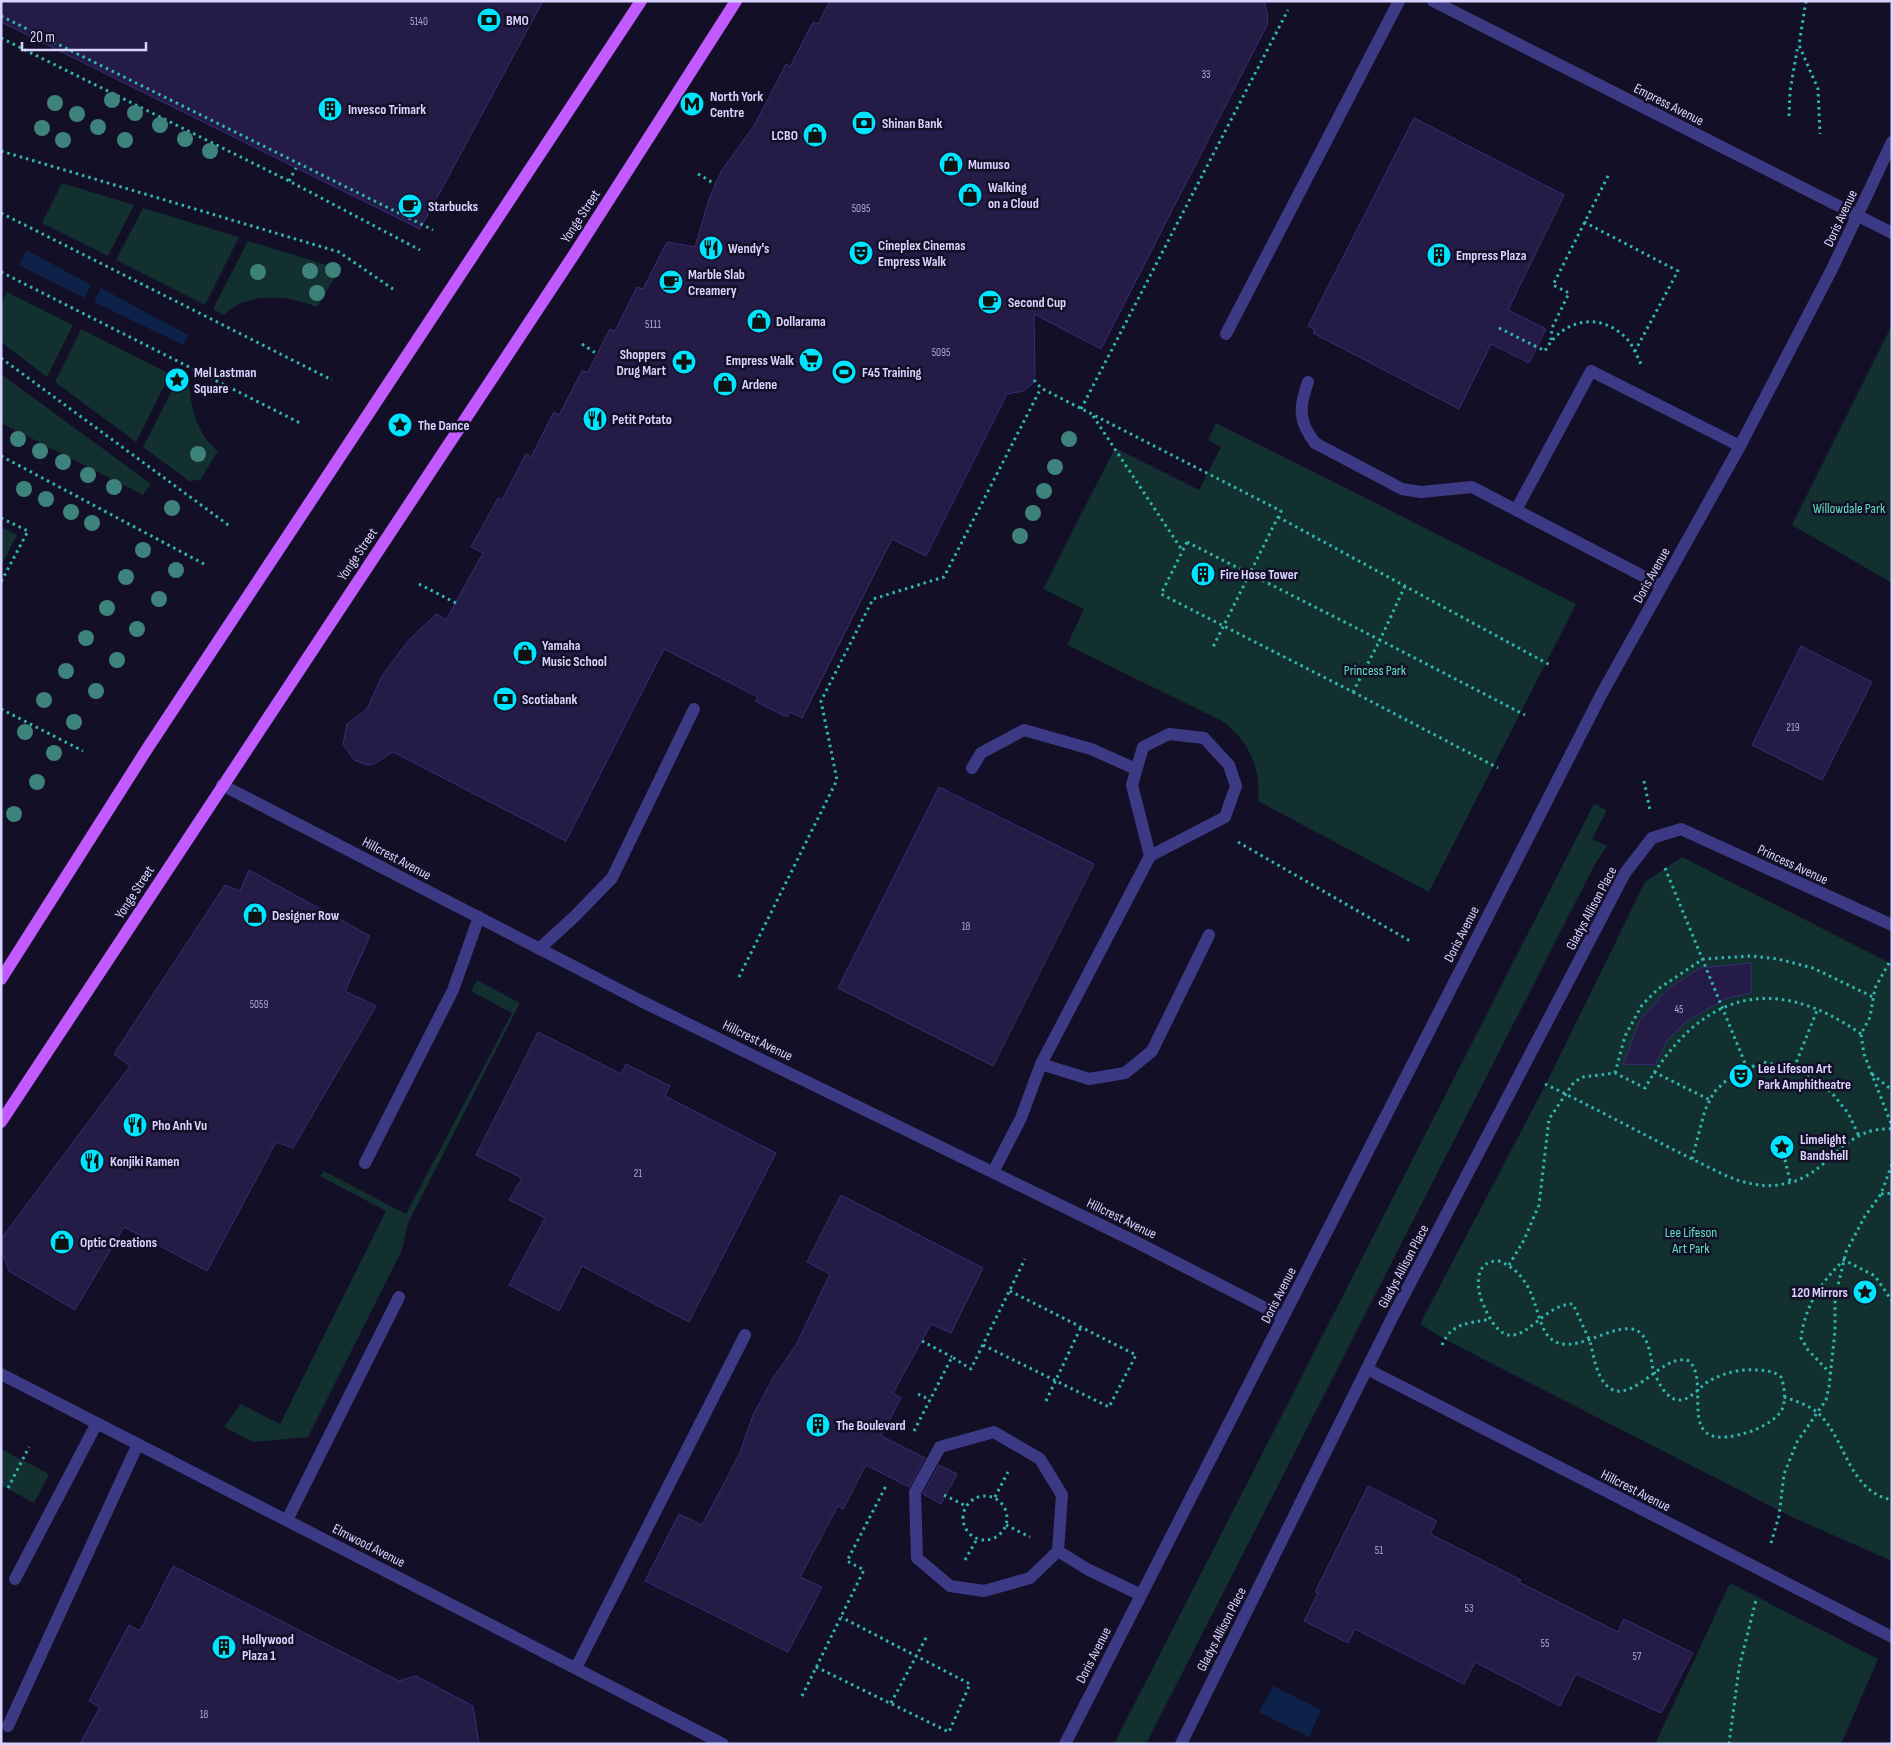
<svg xmlns="http://www.w3.org/2000/svg" width="1893" height="1745" font-family="'Sofia Sans Condensed',sans-serif">
<style>
.green{fill:#12302f}
.water{fill:#0c2248}
.building{fill:#241b47;stroke:#3b2d73}
.lines{fill:none;stroke-linecap:round;stroke-linejoin:round}
.path{stroke:#2fb8b0;stroke-width:3;stroke-dasharray:2.5 4;stroke-linecap:butt}
.minor{stroke:#3d3a85;stroke-width:12}
.major{stroke:#c25bff;stroke-width:12}
.tree{fill:#3d827b}
.labels{text-anchor:middle;stroke-width:5;stroke-linejoin:round;paint-order:stroke}
.number-label{font-size:11px;fill:#aca6d1}
.poi-label{font-size:14px;font-weight:bold;fill:#d9d4ff;stroke:#130f26;text-anchor:start}
.street-label{font-size:14px;fill:#d9d4ff;stroke:#130f26}
.park-label{font-size:14px;fill:#5fe0c0;stroke:#130f26}
</style>
<rect width="100%" height="100%" fill="#130f26"/>
<path class="green" d="M62 183 134 205 108 256 42 223Z
M143 208 239 237 205 305 116 260Z
M248 241 340 269 317 307C288 295 248 291 224 315L213 309Z
M7 292 73 325 47 377 1 342V303Z
M1892 325V583L1792 525Z
M81 329 170 374 136 442 55 382Z
M1 374 151 484 143 495 1 423Z
M178 379 189 383C191 409 197 434 218 451L200 480 189 481 143 447Z
M1216 423 1576 604 1429 892 1258 801C1261 767 1249 741 1222 721L1067 645 1084 609 1043 589 1115 448 1199 490 1221 447 1208 440Z
M1 527 17 535 1 566Z
M1594 804 1607 810 1592 839 1607 846 1595 864 1146 1744H1114Z
M1682 857 1892 964V1561L1794 1518 1444 1339 1420 1324 1547 1082 1645 882Z
M477 980 520 1003 408 1223 402 1250 308 1437 253 1442 224 1427 241 1404 280 1424 386 1211 320 1176 324 1171 406 1214 512 1013 471 991Z
M1 1449 49 1474 34 1503 1 1485Z
M1730 1583 1878 1659 1841 1744H1655Z"/>
<path class="water" d="M27 250 91 285 85 298 19 265Z
M101 288 188 335 183 345 94 302Z
M1273 1686 1321 1710 1309 1737 1259 1712Z"/>
<path class="building" d="M1 1H543L420 229 1 22Z
M830 1H1264L1268 16 1267 25 1101 349 1034 314 1035 375 1032 384 1024 391 1007 394 926 556 892 539 802 718 790 712 787 717 755 701 758 697 664 649 566 841 393 752 374 764 367 765 354 760 343 744 347 724 367 709 382 676 408 641 436 614 446 620 483 553 471 547 498 498 502 500 526 454 531 457 554 412 559 415 582 371 588 372 610 329 615 331 637 287 643 289 667 242 695 247 709 199 722 170 754 126 786 64 790 67 813 22 818 24Z
M1414 118 1564 195 1508 310 1546 329 1529 363 1491 344 1459 409 1313 333 1315 330 1308 326Z
M1801 646 1872 682 1822 780 1752 745Z
M939 787 1094 864 993 1066 838 988Z
M249 870 370 936 345 991 376 1006 293 1148 276 1142 207 1271 124 1227 75 1310 9 1271 1 1250V1239L130 1066 114 1054 225 885 240 891Z
M1751 963V993L1727 998 1688 1020 1667 1041 1655 1065 1623 1064 1640 1020 1668 989 1700 968Z
M538 1032 621 1074 626 1064 670 1086 665 1096 776 1153 689 1322 582 1266 559 1311 509 1285 545 1218 509 1200 522 1178 476 1155Z
M841 1195 983 1268 951 1333 931 1324 893 1393 901 1398 881 1436 925 1458 909 1487 866 1465 843 1509 838 1506 800 1577 822 1587 788 1652 645 1581 679 1514 702 1525 740 1453 753 1415 773 1378 796 1345 830 1274 807 1262Z
M939 1465 957 1474 941 1504 923 1494Z
M1368 1486 1437 1521 1430 1534 1521 1580 1519 1582 1618 1632 1624 1619 1693 1653 1661 1713 1576 1674 1560 1706 1475 1662 1464 1684 1355 1629 1348 1643 1304 1621 1318 1593 1315 1592Z
M173 1566 399 1681 416 1676 473 1706 479 1744H80L100 1707 89 1701 129 1625 140 1631Z"/>
<g class="lines">
<path class="path" d="M1806 1 1799 45 1818 89 1820 134
M1 16 433 230
M1 38 289 181 420 250
M1789 116 1790 91 1798 45
M1 151 339 252 393 289
M698 174 715 184
M289 181 296 168
M1 213 332 380
M1584 222 1678 271 1635 351
M1 272 302 424
M1499 328 1545 351C1562 320 1598 311 1625 337 1633 344 1636 355 1641 364
M1551 340 1552 328 1569 293 1553 285 1609 174
M582 344 597 354
M1 358 231 527
M1034 380 1041 388 1281 511 1212 649
M1081 409 1288 10
M1093 416 1182 550
M1 456 206 565
M1278 517 1550 665
M1 518 28 531 1 582
M1187 542 1380 640 1353 692 1161 594Z
M419 584 456 603
M1405 586 1380 640 1525 715
M1353 692 1498 768
M1 709 83 751
M1644 781 1650 810
M1238 842 1410 941
M1665 868 1747 1068
M1 871H2
M1889 963 1875 988 1870 1017 1861 1034 1864 1054 1892 1126
M739 977 837 780 821 701 873 599 944 577 1041 388
M1794 1068 1818 1008
M1654 1072 1710 1100
M1615 1073 1625 1036 1642 1005 1658 989 1703 959 1752 956 1778 959 1813 968 1873 997
M1872 1074 1892 1090
M1545 1084C1595 1108 1644 1135 1694 1160 1715 1170 1736 1183 1760 1185 1772 1187 1787 1184 1798 1180 1833 1166 1847 1126 1892 1129
M1782 1147 1790 1181
M1692 1159 1705 1110 1714 1092 1729 1078 1762 1062 1790 1067 1811 1076 1832 1093 1848 1113 1859 1136
M1881 1194 1892 1193
M1509 1265 1524 1240 1539 1205 1549 1119 1574 1082 1583 1077 1615 1073 1645 1088C1698 995 1770 970 1861 1034
M1481 1299C1512 1378 1535 1303 1573 1304L1588 1337 1590 1341C1593 1353 1595 1367 1601 1378 1625 1419 1661 1350 1689 1361 1712 1383 1674 1450 1738 1435 1752 1432 1769 1425 1779 1414 1787 1405 1785 1388 1781 1377 1774 1371 1764 1370 1755 1370 1740 1369 1724 1373 1711 1380 1703 1384 1697 1392 1689 1397 1670 1409 1658 1383 1653 1369 1651 1359 1650 1347 1645 1339 1629 1309 1582 1355 1556 1342 1531 1331 1544 1279 1499 1261 1476 1260 1476 1283 1481 1299
M922 1341 952 1357
M983 1345 1109 1407 1136 1355 1008 1290
M1442 1345C1452 1322 1468 1324 1490 1319
M1831 1374 1808 1350 1801 1338C1805 1306 1821 1282 1844 1260L1875 1276 1892 1301
M918 1394 930 1400
M1784 1397C1796 1401 1809 1405 1819 1414 1847 1441 1848 1491 1892 1500
M1046 1401 1081 1327
M914 1431 952 1357 971 1369 1025 1259
M8 1488 29 1447
M944 1495 966 1506
M963 1518a22 22 0 1 1 44 0a22 22 0 1 1-44 0Z
M995 1497 1008 1472
M1006 1525 1030 1537
M1771 1543 1779 1516 1784 1474 1797 1442 1826 1400 1829 1387 1835 1331V1298L1846 1252 1865 1216 1881 1194 1892 1164
M965 1560 977 1539
M816 1667 949 1732 970 1684 841 1617
M802 1696 864 1570 847 1561 886 1486
M891 1703 927 1636
M1729 1744 1739 1668 1756 1600"/>
<path class="minor" d="M1433 1 1892 233
M1226 334 1399 1
M1308 382C1299 407 1298 421 1315 443L1402 489 1421 492 1472 487 1516 510
M1662 586 1516 510 1591 371 1740 446
M972 768 981 753 1024 730 1091 749 1136 769
M222 785 641 1001 1138 1243 1283 1317
M539 949 574 917 612 878 694 709
M1041 1064 1089 1079 1125 1073 1152 1051 1209 935
M365 1163 453 990 479 917
M993 1172 1021 1118 1041 1064 1150 856 1225 817 1236 786 1229 765 1204 738 1169 734 1143 747 1132 785 1150 856
M1367 1369 1892 1637
M1 1374 723 1744
M287 1520 399 1297
M1058 1551 1030 1578 984 1591 950 1586 917 1558 915 1492 940 1447 994 1432 1040 1459 1062 1495 1058 1551 1087 1569 1141 1595
M15 1579 97 1423
M576 1668 745 1335
M8 1726 138 1444
M1065 1744 1601 695 1740 446 1832 269 1892 142
M1181 1744 1392 1318 1625 873 1652 838 1681 829 1892 925"/>
<path class="major" d="M1 979 147 749 641 1
M1 1122 573 256 736 1"/>
</g>
<g class="tree">
<circle cx="112" cy="100" r="8"/>
<circle cx="55" cy="103" r="8"/>
<circle cx="135" cy="113" r="8"/>
<circle cx="77" cy="114" r="8"/>
<circle cx="160" cy="125" r="8"/>
<circle cx="98" cy="127" r="8"/>
<circle cx="42" cy="128" r="8"/>
<circle cx="185" cy="139" r="8"/>
<circle cx="63" cy="140" r="8"/>
<circle cx="125" cy="140" r="8"/>
<circle cx="210" cy="151" r="8"/>
<circle cx="333" cy="270" r="8"/>
<circle cx="310" cy="271" r="8"/>
<circle cx="258" cy="272" r="8"/>
<circle cx="317" cy="293" r="8"/>
<circle cx="18" cy="439" r="8"/>
<circle cx="1069" cy="439" r="8"/>
<circle cx="40" cy="451" r="8"/>
<circle cx="198" cy="454" r="8"/>
<circle cx="63" cy="462" r="8"/>
<circle cx="1055" cy="467" r="8"/>
<circle cx="88" cy="475" r="8"/>
<circle cx="114" cy="487" r="8"/>
<circle cx="24" cy="489" r="8"/>
<circle cx="1044" cy="491" r="8"/>
<circle cx="46" cy="499" r="8"/>
<circle cx="172" cy="508" r="8"/>
<circle cx="71" cy="512" r="8"/>
<circle cx="1033" cy="513" r="8"/>
<circle cx="92" cy="523" r="8"/>
<circle cx="1020" cy="536" r="8"/>
<circle cx="143" cy="550" r="8"/>
<circle cx="176" cy="570" r="8"/>
<circle cx="126" cy="577" r="8"/>
<circle cx="159" cy="599" r="8"/>
<circle cx="107" cy="608" r="8"/>
<circle cx="137" cy="629" r="8"/>
<circle cx="86" cy="638" r="8"/>
<circle cx="117" cy="660" r="8"/>
<circle cx="66" cy="671" r="8"/>
<circle cx="96" cy="691" r="8"/>
<circle cx="44" cy="700" r="8"/>
<circle cx="74" cy="722" r="8"/>
<circle cx="25" cy="732" r="8"/>
<circle cx="54" cy="753" r="8"/>
<circle cx="37" cy="782" r="8"/>
<circle cx="14" cy="814" r="8"/>
</g>
<defs>
<symbol id="bank-disc" viewBox="-11 -11 22 22"><circle r="9.5" fill="#00e5ff" stroke="#130f26"/><path d="M-6-4H6V4H-6ZM0-2.3a2.3 2.3 0 1 0 0 4.6a2.3 2.3 0 1 0 0-4.6Z" fill="#111"/></symbol>
<symbol id="metro-disc" viewBox="-11 -11 22 22"><circle r="9.5" fill="#00e5ff" stroke="#130f26"/><path d="M-5.5 5V-5H-3L0 0L3-5H5.5V5H3V-.5L0 4L-3-.5V5Z" fill="#111"/></symbol>
<symbol id="building-disc" viewBox="-11 -11 22 22"><circle r="9.5" fill="#00e5ff" stroke="#130f26"/><path d="M-4-6H4V6H1V3H-1V6H-4ZM-2.5-4.3h1.7v1.8h-1.7ZM.8-4.3h1.7v1.8H.8ZM-2.5-1h1.7V.8h-1.7ZM.8-1h1.7V.8H.8Z" fill="#111"/></symbol>
<symbol id="shop-disc" viewBox="-11 -11 22 22"><circle r="9.5" fill="#00e5ff" stroke="#130f26"/><path d="M-5-2.5h2.3a2.7 3.5 0 0 1 5.4 0H5L5.5 6h-11ZM-1.5-2.5h3a1.5 2.3 0 0 0-3 0Z" fill="#111"/></symbol>
<symbol id="cafe-disc" viewBox="-11 -11 22 22"><circle r="9.5" fill="#00e5ff" stroke="#130f26"/><path d="M-5.5-4.5H6V0H3Q3 3.5 0 3.5H-2.5Q-5.5 3.5-5.5 0ZM3-3.2v2h1.7v-2ZM-6 4.5H4V6H-6Z" fill="#111"/></symbol>
<symbol id="restaurant-disc" viewBox="-11 -11 22 22"><circle r="9.5" fill="#00e5ff" stroke="#130f26"/><path d="M-5-6h1v4h1v-4h1v4h1v-4h1v5L-1.5 .5V6h-2V.5L-5-1ZM5-6V6H3V1.5H1.5Q1.5-4 5-6Z" fill="#111"/></symbol>
<symbol id="theatre-disc" viewBox="-11 -11 22 22"><circle r="9.5" fill="#00e5ff" stroke="#130f26"/><path d="M-5-5.5Q0-4 5-5.5V0Q5 5 0 6Q-5 5-5 0ZM-3.3-2.5H-1v1.5H-3.3ZM1-2.5H3.3v1.5H1ZM-2.8 1Q0 5.5 2.8 1Z" fill="#111"/></symbol>
<symbol id="supermarket-disc" viewBox="-11 -11 22 22"><circle r="9.5" fill="#00e5ff" stroke="#130f26"/><path d="M-6-5.5h2.5l.6 2H6L4.5 2H-2.5L-4.4-4H-6ZM-1.5 3.2a1.3 1.3 0 1 0 .1 0ZM3 3.2a1.3 1.3 0 1 0 .1 0Z" fill="#111"/></symbol>
<symbol id="pharmacy-disc" viewBox="-11 -11 22 22"><circle r="9.5" fill="#00e5ff" stroke="#130f26"/><path d="M-2-6h4v4h4v4h-4v4h-4v-4h-4v-4h4Z" fill="#111"/></symbol>
<symbol id="stadium-disc" viewBox="-11 -11 22 22"><circle r="9.5" fill="#00e5ff" stroke="#130f26"/><path d="M0-5a6.5 5 0 1 0 0 10a6.5 5 0 1 0 0-10ZM-3.5-1.8h7v3.6h-7Z" fill="#111"/></symbol>
<symbol id="sight-disc" viewBox="-11 -11 22 22"><circle r="9.5" fill="#00e5ff" stroke="#130f26"/><path d="M0-6L1.8-2.2L6-1.7L2.9 1.2L3.7 5.4L0 3.3L-3.7 5.4L-2.9 1.2L-6-1.7L-1.8-2.2Z" fill="#111"/></symbol>
</defs>
<g fill-rule="evenodd">
<use href="#bank-disc" x="475" y="6" width="28" height="28"/>
<use href="#metro-disc" x="678" y="90" width="28" height="28"/>
<use href="#building-disc" x="316" y="95" width="28" height="28"/>
<use href="#bank-disc" x="850" y="109" width="28" height="28"/>
<use href="#shop-disc" x="801" y="121" width="28" height="28"/>
<use href="#shop-disc" x="937" y="150" width="28" height="28"/>
<use href="#shop-disc" x="956" y="181" width="28" height="28"/>
<use href="#cafe-disc" x="396" y="192" width="28" height="28"/>
<use href="#restaurant-disc" x="697" y="234" width="28" height="28"/>
<use href="#theatre-disc" x="847" y="239" width="28" height="28"/>
<use href="#building-disc" x="1425" y="241" width="28" height="28"/>
<use href="#cafe-disc" x="657" y="268" width="28" height="28"/>
<use href="#cafe-disc" x="976" y="288" width="28" height="28"/>
<use href="#shop-disc" x="745" y="307" width="28" height="28"/>
<use href="#supermarket-disc" x="797" y="346" width="28" height="28"/>
<use href="#pharmacy-disc" x="670" y="348" width="28" height="28"/>
<use href="#stadium-disc" x="830" y="358" width="28" height="28"/>
<use href="#sight-disc" x="163" y="366" width="28" height="28"/>
<use href="#shop-disc" x="711" y="370" width="28" height="28"/>
<use href="#restaurant-disc" x="581" y="405" width="28" height="28"/>
<use href="#sight-disc" x="386" y="411" width="28" height="28"/>
<use href="#building-disc" x="1189" y="560" width="28" height="28"/>
<use href="#shop-disc" x="511" y="639" width="28" height="28"/>
<use href="#bank-disc" x="491" y="685" width="28" height="28"/>
<use href="#shop-disc" x="241" y="901" width="28" height="28"/>
<use href="#theatre-disc" x="1727" y="1062" width="28" height="28"/>
<use href="#restaurant-disc" x="121" y="1111" width="28" height="28"/>
<use href="#sight-disc" x="1768" y="1133" width="28" height="28"/>
<use href="#restaurant-disc" x="78" y="1147" width="28" height="28"/>
<use href="#shop-disc" x="48" y="1228" width="28" height="28"/>
<use href="#sight-disc" x="1851" y="1278" width="28" height="28"/>
<use href="#building-disc" x="804" y="1411" width="28" height="28"/>
<use href="#building-disc" x="210" y="1633" width="28" height="28"/>
</g>
<g class="labels">
<g class="number-label">
<text x="419" y="25">5140</text>
<text x="1206" y="78">33</text>
<text x="861" y="212">5095</text>
<text x="653" y="328">5111</text>
<text x="941" y="356">5095</text>
<text x="1793" y="731">219</text>
<text x="966" y="930">18</text>
<text x="259" y="1008">5059</text>
<text x="1679" y="1013">45</text>
<text x="638" y="1177">21</text>
<text x="1379" y="1554">51</text>
<text x="1469" y="1612">53</text>
<text x="1545" y="1647">55</text>
<text x="1637" y="1660">57</text>
<text x="204" y="1718">18</text>
</g>
<g class="poi-label">
<text x="506" y="25">BMO</text>
<text x="710" y="101">North York<tspan x="710" dy="16">Centre</tspan></text>
<text x="348" y="114">Invesco Trimark</text>
<text x="882" y="128">Shinan Bank</text>
<text x="798" y="140" text-anchor="end">LCBO</text>
<text x="968" y="169">Mumuso</text>
<text x="988" y="192">Walking<tspan x="988" dy="16">on a Cloud</tspan></text>
<text x="428" y="211">Starbucks</text>
<text x="878" y="250">Cineplex Cinemas<tspan x="878" dy="16">Empress Walk</tspan></text>
<text x="728" y="253">Wendy's</text>
<text x="1456" y="260">Empress Plaza</text>
<text x="688" y="279">Marble Slab<tspan x="688" dy="16">Creamery</tspan></text>
<text x="1008" y="307">Second Cup</text>
<text x="776" y="326">Dollarama</text>
<text x="666" y="359" text-anchor="end">Shoppers<tspan x="666" dy="16">Drug Mart</tspan></text>
<text x="794" y="365" text-anchor="end">Empress Walk</text>
<text x="194" y="377">Mel Lastman<tspan x="194" dy="16">Square</tspan></text>
<text x="862" y="377">F45 Training</text>
<text x="742" y="389">Ardene</text>
<text x="612" y="424">Petit Potato</text>
<text x="418" y="430">The Dance</text>
<text x="1220" y="579">Fire Hose Tower</text>
<text x="542" y="650">Yamaha<tspan x="542" dy="16">Music School</tspan></text>
<text x="522" y="704">Scotiabank</text>
<text x="272" y="920">Designer Row</text>
<text x="1758" y="1073">Lee Lifeson Art<tspan x="1758" dy="16">Park Amphitheatre</tspan></text>
<text x="152" y="1130">Pho Anh Vu</text>
<text x="1800" y="1144">Limelight<tspan x="1800" dy="16">Bandshell</tspan></text>
<text x="110" y="1166">Konjiki Ramen</text>
<text x="80" y="1247">Optic Creations</text>
<text x="1848" y="1297" text-anchor="end">120 Mirrors</text>
<text x="836" y="1430">The Boulevard</text>
<text x="242" y="1644">Hollywood<tspan x="242" dy="16">Plaza 1</tspan></text>
</g>
<g class="street-label">
<text transform="translate(1669 104) rotate(27)" y="5">Empress Avenue</text>
<text transform="translate(580 216) rotate(-57)" y="5">Yonge Street</text>
<text transform="translate(1840 218) rotate(-65)" y="5">Doris Avenue</text>
<text transform="translate(357 554) rotate(-56)" y="5">Yonge Street</text>
<text transform="translate(1651 575) rotate(-61)" y="5">Doris Avenue</text>
<text transform="translate(397 858) rotate(28)" y="5">Hillcrest Avenue</text>
<text transform="translate(1793 864) rotate(25)" y="5">Princess Avenue</text>
<text transform="translate(134 892) rotate(-57)" y="5">Yonge Street</text>
<text transform="translate(1591 908) rotate(-62)" y="5">Gladys Allison Place</text>
<text transform="translate(1461 934) rotate(-63)" y="5">Doris Avenue</text>
<text transform="translate(758 1040) rotate(26)" y="5">Hillcrest Avenue</text>
<text transform="translate(1122 1218) rotate(26)" y="5">Hillcrest Avenue</text>
<text transform="translate(1403 1266) rotate(-62)" y="5">Gladys Allison Place</text>
<text transform="translate(1278 1295) rotate(-63)" y="5">Doris Avenue</text>
<text transform="translate(1636 1490) rotate(27)" y="5">Hillcrest Avenue</text>
<text transform="translate(369 1545) rotate(27)" y="5">Elmwood Avenue</text>
<text transform="translate(1221 1629) rotate(-63)" y="5">Gladys Allison Place</text>
<text transform="translate(1093 1655) rotate(-63)" y="5">Doris Avenue</text>
</g>
<g class="park-label">
<text x="1849" y="513">Willowdale Park</text>
<text x="1375" y="675">Princess Park</text>
<text x="1691" y="1237">Lee Lifeson<tspan x="1691" dy="16">Art Park</tspan></text>
</g>
</g>
<rect width="1893" height="1745" fill="none" stroke="#d9d4ff" stroke-width="5"/>
<path d="M22 42v8h124v-8" fill="none" stroke="#d9d4ff" stroke-width="2.5"/>
<text x="30" y="42" font-size="15" fill="#d9d4ff" stroke="#130f26" stroke-width="4" paint-order="stroke">20 m</text>
</svg>
